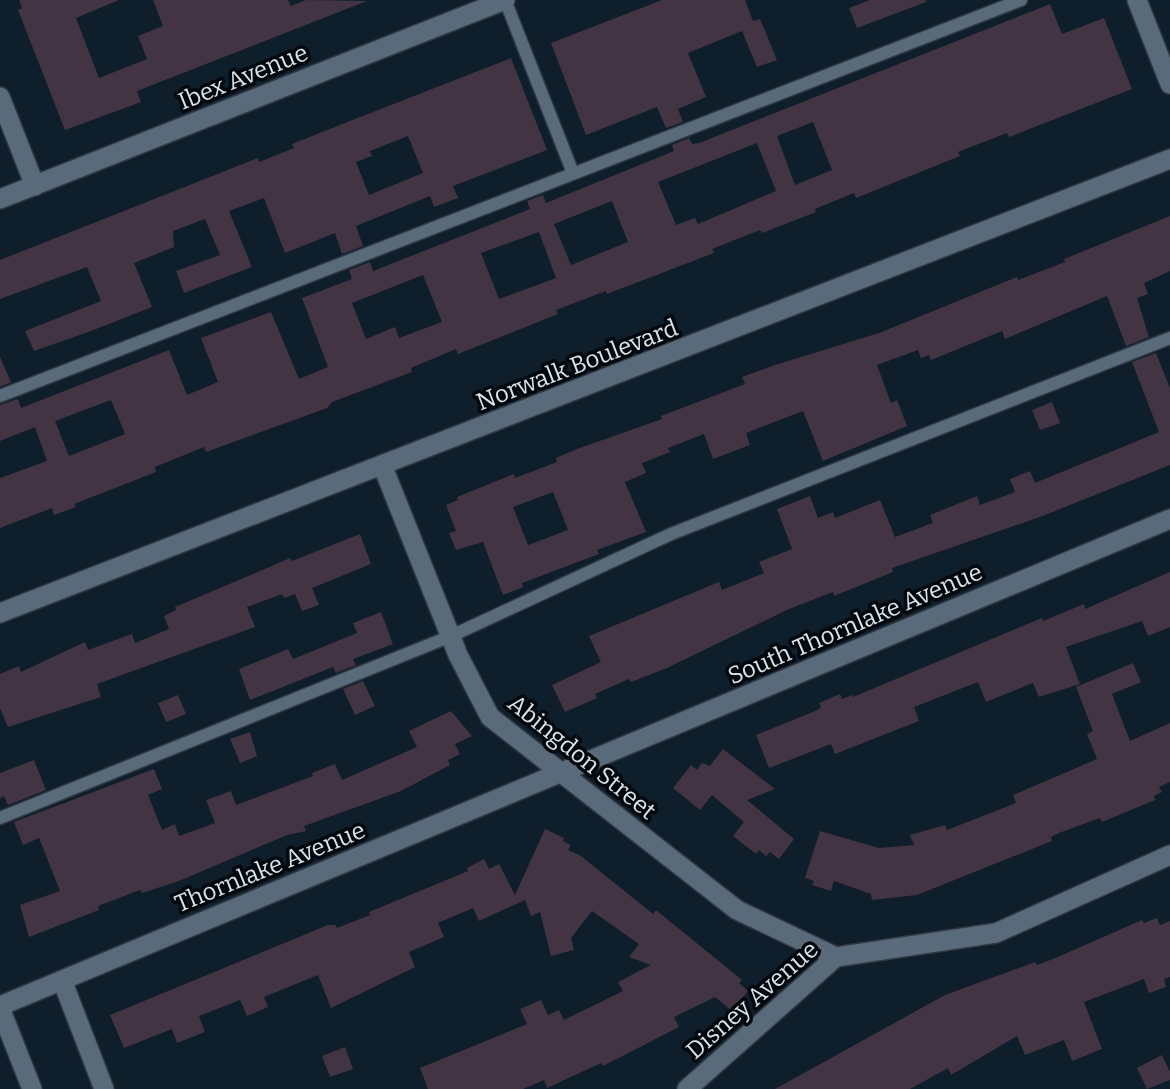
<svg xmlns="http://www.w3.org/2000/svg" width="1170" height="1089" font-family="Bitter,serif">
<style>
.building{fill:#423442;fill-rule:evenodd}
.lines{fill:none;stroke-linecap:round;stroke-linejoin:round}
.service-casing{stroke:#303843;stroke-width:15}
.minor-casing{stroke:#303843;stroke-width:22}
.tertiary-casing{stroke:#303843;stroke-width:22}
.secondary-casing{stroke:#303843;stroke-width:22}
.service{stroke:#596b7a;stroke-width:12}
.minor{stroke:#596b7a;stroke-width:19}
.tertiary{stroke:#596b7a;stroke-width:19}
.secondary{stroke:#596b7a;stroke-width:19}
.labels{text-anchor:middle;stroke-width:7;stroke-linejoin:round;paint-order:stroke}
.street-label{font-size:24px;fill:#d9e4ec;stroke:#03080d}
</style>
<rect width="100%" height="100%" fill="#0f1e2b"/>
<path class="building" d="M19 0H119L76 18 99 78 147 59 138 36 163 26 153 0H288L291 6 306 0 367 1 137 91 141 102 65 130 18 10 22 8Z
M662 0H745L753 21 760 19 777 60 757 67 742 31 688 53 706 97 678 109 683 122 666 128 657 107 586 135 551 43Z
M870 0H926V2L857 28 849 8Z
M1050 4 1062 34 1104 18 1132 89 1009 137 1007 133 958 152 960 156 856 198 854 193 815 209 816 212 762 233 760 230 712 249 714 253 607 294 606 291 556 310 558 314 458 354 456 349 411 368 412 372 332 402 327 408 206 452 204 447 155 467 156 472 74 504 76 507 54 515 52 508 0 528V478L47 461 35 427 0 441V405L18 399 21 408 169 350 187 395 218 382 201 338 271 312 299 379 328 367 302 298 352 279 349 270 370 262 373 271 530 209 527 201 543 195 546 203 674 151 672 145 689 138 692 144 699 143ZM813 122 832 170 795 185 777 136ZM757 143 776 191 698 224 695 218 676 225 658 182ZM612 201 628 242 571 265 554 224ZM539 232 556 278 499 299 481 253ZM423 275 442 322 399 338 395 327 366 339 352 303ZM111 400 125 434 69 456 55 421Z
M511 58 547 150 453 186 458 198 434 207 430 196 356 226 363 246 342 254 335 233 285 253 264 198 229 211 252 267 184 293 176 271 220 255 205 219 173 231 174 247 134 263 152 307 91 331 34 351 25 331 101 301 87 267 0 299V260L258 158 259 162 294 148 292 144 322 132ZM408 136 423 173 369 195 356 162 372 156 370 151Z
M1170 216V271L1144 283 1148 294 1137 298 1149 337 1126 346 1107 296 1005 339 1002 331 931 360 929 355 921 358 918 350 877 365 891 403 897 400 907 426 823 461 803 411 746 433 750 445 713 459 704 434 668 448 670 452 642 463 646 473 625 482 646 532 597 550 599 554 522 583 523 587 503 595 483 542 456 550 449 533 456 531 446 505 458 500 457 497 514 474 515 478 557 462 556 458 577 449 662 419 661 416 745 384 742 377 775 365 879 333 1017 277 1018 280 1065 262 1064 259ZM553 492 568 530 528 545 513 507Z
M1156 353 1170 388V465L1040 517 892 568 893 572 834 596 833 592 789 609 667 668 631 682 629 679 595 694 597 698 565 712 552 685 601 662 589 636 719 582 722 590 764 573 759 562 792 549 777 509 810 496 818 518 833 512 835 518 880 500 895 537 933 523 930 515 977 496 980 505 1015 492 1010 479 1030 471 1035 483 1159 432 1132 362Z
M0 357 11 382 0 387Z
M1052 402 1060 423 1040 430 1032 410Z
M360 534 371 564 312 588 319 605 302 611 295 594 284 598 282 594 247 607 255 627 97 684 101 697 8 727 0 708V674L19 666 21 672 85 642 88 650 132 634 135 643 169 629 164 616 176 610 175 607 274 565 290 558 292 561Z
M1170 572V627L1148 636 1142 621 1066 647 1080 684 1039 697 1033 683 986 702 978 682 914 707 919 721 835 754 831 744 769 768 756 735 813 712 821 708 819 703 840 694 842 699 852 695 853 697 1042 618 1043 621 1084 604 1085 609Z
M381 612 393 644 353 659 356 665 336 673 333 667 250 700 239 669 288 649 293 659 357 633 353 623Z
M1133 663 1141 682 1112 694 1130 741 1170 723V782L1159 787 1162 792 1154 796 1155 800 1102 822 1100 818 1059 833 1051 837 1052 841 917 895 872 900 871 894 834 881 831 891 812 885 814 881 805 878 820 831 879 848 914 845 910 835 945 825 947 830 1016 803 1013 795 1097 759 1087 734 1093 731 1076 687Z
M363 681 375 706 355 715 343 689Z
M178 695 186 714 166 722 158 703Z
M451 711 472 736 455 744 460 754 448 760 450 765 401 791 304 826 306 831 287 835 179 881 142 893 140 890 98 906 99 910 29 937 20 905 60 891 39 838 23 845 14 822 154 769 162 789 148 795 162 830 175 824 179 836 215 823 206 800 231 791 236 805 313 776 312 773 335 764 342 780 417 747 409 731Z
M250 732 257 756 240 763 230 739Z
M723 749 775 789 747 800 794 839 779 859 770 852 766 856 759 850 756 854 733 836 744 822 712 795 700 810 673 788 691 765 697 770 702 763 710 766Z
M34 760 46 790 8 805 4 796 0 798V773Z
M545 829 564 838 563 841 571 845 568 850 581 856 653 914 656 910 742 980 739 983 748 991 732 1011 715 997 674 1017 679 1027 603 1066 601 1063 547 1088 544 1080 523 1089H428L420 1068 527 1024 520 1009 541 1000 548 1015 559 1010 564 1020 623 991 618 982 651 965 629 957 639 944 592 911 571 938 574 950 551 956 540 912 531 916 525 900 479 921 473 908 438 923 444 937 409 952 415 967 331 1008 318 975 264 997 268 1007 247 1016 240 1000 199 1016 205 1032 177 1043 172 1029 124 1048 110 1015 328 925H335L337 928 370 915 369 912 468 871 467 868 484 859 489 869 499 864 515 895Z
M1157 918 1160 925 1170 921V977L1164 979 1166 987 1149 993 1144 979 1084 1002 1102 1049 1072 1061 1064 1040 1025 1055 1017 1036 951 1075 948 1068 910 1089H775L945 995 1035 962 1037 965 1053 959 1142 920 1144 923Z
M345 1047 353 1069 330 1077 322 1056Z
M1162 1055 1170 1072V1080L1147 1089 1137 1068Z"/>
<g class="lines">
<defs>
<path id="service" d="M505 0 573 173
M0 396 1021 0
M0 818 451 636 671 534 1170 338"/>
<path id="minor" d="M0 97 35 186
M0 199 505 0
M383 467 458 655 490 717 737 910 836 957
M62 980 104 1089
M0 1006 1170 519
M687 1089 836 957 996 933 1170 855"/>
<path id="tertiary" d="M1137 0 1170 84
M0 613 1170 159"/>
<path id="secondary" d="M0 1008 32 1089"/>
</defs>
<use href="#service" class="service-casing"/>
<use href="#minor" class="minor-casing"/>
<use href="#tertiary" class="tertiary-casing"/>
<use href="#secondary" class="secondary-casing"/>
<use href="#service" class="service"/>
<use href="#minor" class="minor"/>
<use href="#tertiary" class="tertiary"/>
<use href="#secondary" class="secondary"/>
</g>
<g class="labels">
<g class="street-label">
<text transform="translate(243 77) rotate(-22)" y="8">Ibex Avenue</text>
<text transform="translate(577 365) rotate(-21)" y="8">Norwalk Boulevard</text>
<text transform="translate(855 624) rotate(-23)" y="8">South Thornlake Avenue</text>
<text transform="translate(582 757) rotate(39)" y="8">Abingdon Street</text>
<text transform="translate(270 867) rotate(-22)" y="8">Thornlake Avenue</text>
<text transform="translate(752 1000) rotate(-41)" y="8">Disney Avenue</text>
</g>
</g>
</svg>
